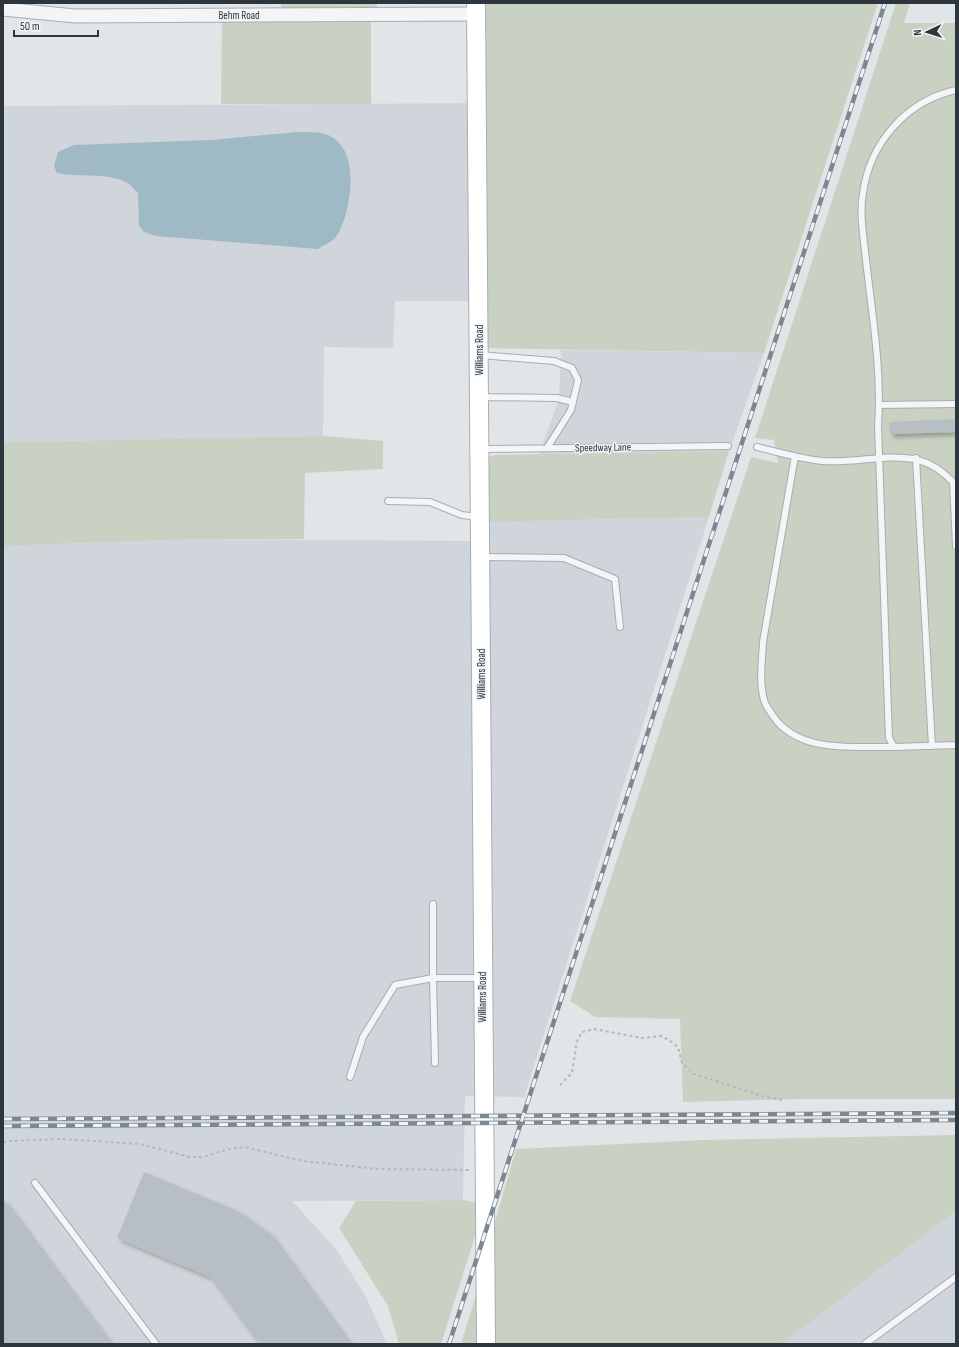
<svg xmlns="http://www.w3.org/2000/svg" width="959" height="1347" font-family="'Sofia Sans Condensed',sans-serif">
<style>
.built{fill:#cfd5da}
.green{fill:#c9d1c3}
.water{fill:#9fb9c5}
.building{fill:#b8bfc4;filter:url(#shadow)}
.lines{fill:none;stroke-linecap:round;stroke-linejoin:round}
.lane-casing{stroke:#a7adb2;stroke-width:8}
.street-casing{stroke:#a7adb2;stroke-width:15}
.secondary-casing{stroke:#a7adb2;stroke-width:20}
.path{stroke:#b3b8bc;stroke-width:2;stroke-dasharray:3 3;stroke-linecap:butt}
.lane{stroke:#f3f5f7;stroke-width:6}
.street{stroke:#f3f5f7;stroke-width:13}
.secondary{stroke:#fff;stroke-width:18}
.rail-casing{stroke:#7c8890;stroke-width:4.5}
.rail{stroke:#f0f4f6;stroke-width:3;stroke-dasharray:9;stroke-linecap:butt}
.labels{text-anchor:middle;stroke-width:3;stroke-linejoin:round;paint-order:stroke}
.street-label{font-size:11px;fill:#2b363e;stroke:#f0f4f6}
</style>
<defs>
<filter id="shadow"><feDropShadow dx="3.5" dy="3.5" stdDeviation="2" flood-color="#0004"/></filter>
</defs>
<rect width="100%" height="100%" fill="#e1e5e8"/>
<path class="built" d="M482 103 485 301H395L393 348 324 347 323 436 3 442V106Z
M561 350 764 353 729 451 539 454 559 399Z
M709 517 524 1097 465 1096 463 1200 292 1201 336 1249 365 1295 387 1344H3V546L197 539 472 541 486 522Z
M956 1211V1344H782Z"/>
<path class="green" d="M281 3H377V11H281Z
M481 3H878L764 353 485 348Z
M896 3H910L904 23H956V1099H800L683 1102 680 1019 595 1017 570 1001 751 457 778 463 774 440 755 438Z
M371 19V104H221L222 21Z
M323 436 383 441V469L305 473 304 539H197L3 546V442Z
M729 451 709 517 486 522V461L489 457 495 455Z
M956 1135V1211L782 1344H492L490 1239 516 1149 703 1140Z
M463 1200 475 1202 476 1233 441 1344H399L388 1306 339 1228 356 1201Z
M478 1288 479 1344H461Z"/>
<path class="water" d="M298 132C309 132 322 131 332 137 361 154 351 214 336 237 332 242 323 245 318 249L156 236 144 232 139 226 138 193C134 190 131 184 126 182 105 172 79 178 57 173L54 166 58 152 74 145 211 140Z"/>
<path class="building" d="M956 419V432L890 434 889 422Z
M144 1172 238 1211 270 1234 350 1344H259L210 1277 117 1238Z
M3 1199 111 1344H3Z"/>
<g class="lines">
<defs>
<path id="lane" d="M956 90C906 101 870 143 863 193 859 214 864 239 866 260 872 314 882 371 878 426L889 738 894 747 956 745
M480 355 554 361 572 368 578 380 571 410 547 448
M481 397 557 398 573 402
M879 405 956 404
M757 447C778 452 801 459 823 461 873 465 918 439 956 486
M481 449 728 446
M795 456 763 642C762 661 759 682 764 700 765 705 770 711 773 716 799 754 854 746 894 747
M916 458 932 746
M953 482 956 546
M388 501 430 502 462 515 478 517
M481 557 564 558 615 579 620 627
M435 1063 433 978H481
M350 1077 363 1037 395 985 433 978V904
M35 1183 156 1344
M865 1344 956 1277"/>
<path id="street" d="M3 9 75 16 476 14"/>
<path id="secondary" d="M476 3 486 1344"/>
</defs>
<use href="#lane" class="lane-casing"/>
<use href="#street" class="street-casing"/>
<use href="#secondary" class="secondary-casing"/>
<path class="path" d="M560 1085 572 1073 577 1041 582 1032 594 1029 642 1038 661 1036 669 1040 678 1047 682 1063 694 1074 765 1097 784 1100
M3 1142 11 1141 62 1139 140 1144 190 1157H203L229 1149 245 1147 302 1161 378 1169 470 1170"/>
<use href="#lane" class="lane"/>
<use href="#street" class="street"/>
<use href="#secondary" class="secondary"/>
<defs>
<path id="rail" d="M3 1119 956 1113
M3 1126 956 1120
M449 1344 885 3"/>
</defs>
<use href="#rail" class="rail-casing"/>
<use href="#rail" class="rail"/>
</g>
<g class="labels">
<g class="street-label">
<text x="239" y="19">Behm Road</text>
<text transform="translate(479 350) rotate(-90)" y="4">Williams Road</text>
<text transform="translate(603 447) rotate(-1)" y="4">Speedway Lane</text>
<text transform="translate(481 674) rotate(-90)" y="4">Williams Road</text>
<text transform="translate(482 997) rotate(-90)" y="4">Williams Road</text>
</g>
</g>
<rect width="959" height="1347" fill="none" stroke="#2b363e" stroke-width="8"/>
<g transform="translate(927 32) rotate(266)" stroke="#f0f4f6" stroke-width="3" paint-order="stroke">
<path d="M0-3L7 15L0 10L-7 15Z" fill="#2b363e"/>
<text y="-6" font-size="11" font-weight="bold" text-anchor="middle" fill="#2b363e">N</text>
</g>
<path d="M14 30v6h84v-6" fill="none" stroke="#2b363e" stroke-width="2"/>
<text x="20" y="30" font-size="12" fill="#2b363e" stroke="#f0f4f6" stroke-width="3" paint-order="stroke">50 m</text>
</svg>
